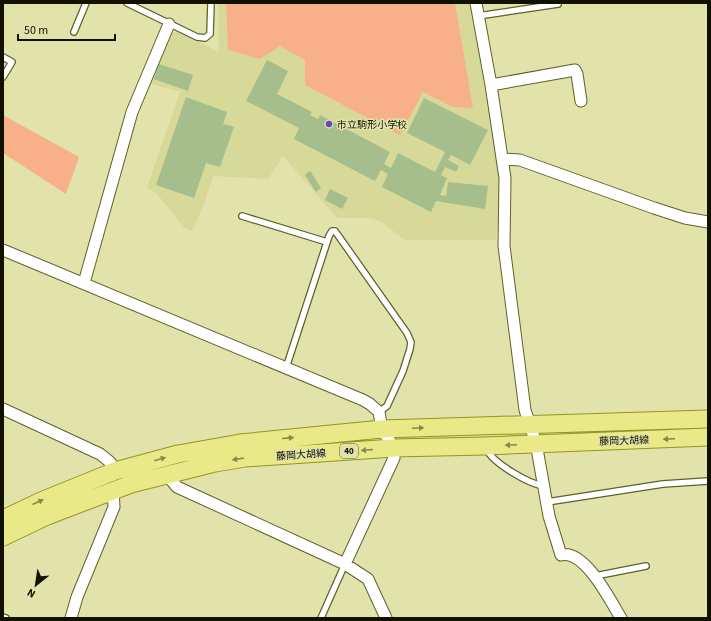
<svg xmlns="http://www.w3.org/2000/svg" width="711" height="621" font-family="'Source Sans 3','Noto Sans JP',sans-serif">
<style>
.built{fill:#d7d999}
.green{fill:#f8b088}
.building{fill:#a5be8c}
.lines{fill:none;stroke-linecap:round;stroke-linejoin:round}
.lane-casing{stroke:#5f602c;stroke-width:8}
.street-casing{stroke:#5f602c;stroke-width:13}
.primary-casing{stroke:#949424;stroke-width:19}
.lane{stroke:#fff;stroke-width:5.5}
.street{stroke:#fff;stroke-width:11}
.primary{stroke:#e9e987;stroke-width:17}
.oneway{fill:#88884a}
.poi-dot{fill:#6648c1;stroke:#e1e3aa;stroke-width:1.5}
.labels{text-anchor:middle;stroke-width:3;stroke-linejoin:round;paint-order:stroke}
.shield{fill:#e1e3aa;stroke:#4f5033;stroke-width:1}
.shield-label{font-size:9px;font-weight:bold;fill:#110}
.poi-label{font-size:10px;fill:#110;stroke:#e1e3aa;text-anchor:start}
.street-label{font-size:10px;fill:#110;stroke:#e1e3aa}
</style>
<rect width="100%" height="100%" fill="#e1e3aa"/>
<path class="built" d="M218 3H470L501 185 496 240H405L380 221 371 218H337L283 156 268 179 213 176 204 204 192 231 184 227 157 194 147 187 180 92 149 83 170 33 177 32 219 52Z"/>
<path class="green" d="M226 3H455L473 108 453 107 423 92 400 135 305 85V60L280 46 260 59 228 50Z
M3 115 79 157 66 194 3 153Z"/>
<path class="building" d="M267 60 288 71 277 94 312 112 310 115 318 119 320 115 390 152 384 164 391 168 398 153 435 172 445 152 407 133 424 98 488 130 470 165 451 155 448 160 459 166 456 172 445 167 441 175 447 178 440 195 446 196 448 182 488 186 485 209 436 201 431 212 382 187 388 174 381 170 375 181 294 139 299 128 246 101Z
M159 64 193 75 188 91 154 79Z
M186 97 227 112 223 124 234 127 220 167 206 163 194 198 156 185Z
M310 171 321 188 316 192 305 175Z
M330 189 348 198 342 209 325 200Z"/>
<g class="lines">
<defs>
<path id="lane" d="M127 3 197 37 205 38 210 34 211 3
M478 16 558 4
M74 32 86 3
M3 57 12 62 3 77
M242 216 327 242
M286 368 329 236 332 231H335L407 333 411 342 410 349 403 371 387 406 379 412
M486 448C492 463 529 484 544 486
M547 502 663 484 708 481
M595 576 646 566
M3 617 6 618
M321 618 345 564"/>
<path id="street" d="M476 3 491 85 505 178 504 246 525 410 536 443 549 516 561 555C585 549 611 602 621 618
M491 85 575 70 577 74 581 101
M502 159 520 160 654 208 685 218 708 222
M3 250 363 400 370 404 379 412 382 429 394 448V458L345 564
M84 283 132 112 169 24
M3 409 100 454 110 462 115 471
M166 474 177 487 345 564 368 579 386 618
M71 618 77 597 114 507 113 490"/>
<path id="primary" d="M3 519 41 501 115 471 178 454 240 443 382 429 708 419
M3 537 47 516 131 484 215 463 245 458 394 448 485 446 708 437"/>
</defs>
<use href="#lane" class="lane-casing"/>
<use href="#street" class="street-casing"/>
<use href="#primary" class="primary-casing"/>
<use href="#lane" class="lane"/>
<use href="#street" class="street"/>
<use href="#primary" class="primary"/>
</g>
<defs><path id="oneway-solid" d="M-6-.8H1V-3.2L6.5 0L1 3.2V.8H-6Z"/></defs>
<g class="oneway">
<use href="#oneway-solid" transform="translate(418 428) rotate(-2)"/>
<use href="#oneway-solid" transform="translate(288 438) rotate(-5)"/>
<use href="#oneway-solid" transform="translate(669 439) rotate(178)"/>
<use href="#oneway-solid" transform="translate(511 445) rotate(177)"/>
<use href="#oneway-solid" transform="translate(367 450) rotate(176)"/>
<use href="#oneway-solid" transform="translate(160 459) rotate(-16)"/>
<use href="#oneway-solid" transform="translate(238 459) rotate(171)"/>
<use href="#oneway-solid" transform="translate(38 502) rotate(-25)"/>
</g>
<circle class="poi-dot" cx="329" cy="124" r="4"/>
<g class="labels">
<rect class="shield" x="340" y="444" width="18" height="14" rx="3"/>
<g class="shield-label">
<text x="349" y="454">40</text>
</g>
<g class="poi-label">
<text x="337" y="128">市立駒形小学校</text>
</g>
<g class="street-label">
<text transform="translate(624 440) rotate(-2)" y="4">藤岡大胡線</text>
<text transform="translate(301 454) rotate(-4)" y="4">藤岡大胡線</text>
</g>
</g>
<rect width="711" height="621" fill="none" stroke="#111100" stroke-width="8"/>
<g transform="translate(36 585) rotate(210)" stroke="#e1e3aa" stroke-width="3" paint-order="stroke">
<path d="M0-3L7 15L0 10L-7 15Z" fill="#111100"/>
<text y="-6" font-size="11" font-weight="bold" text-anchor="middle" fill="#111100">N</text>
</g>
<path d="M18 34v6h97v-6" fill="none" stroke="#111100" stroke-width="2"/>
<text x="24" y="34" font-size="12" fill="#111100" stroke="#e1e3aa" stroke-width="3" paint-order="stroke">50 m</text>
</svg>
